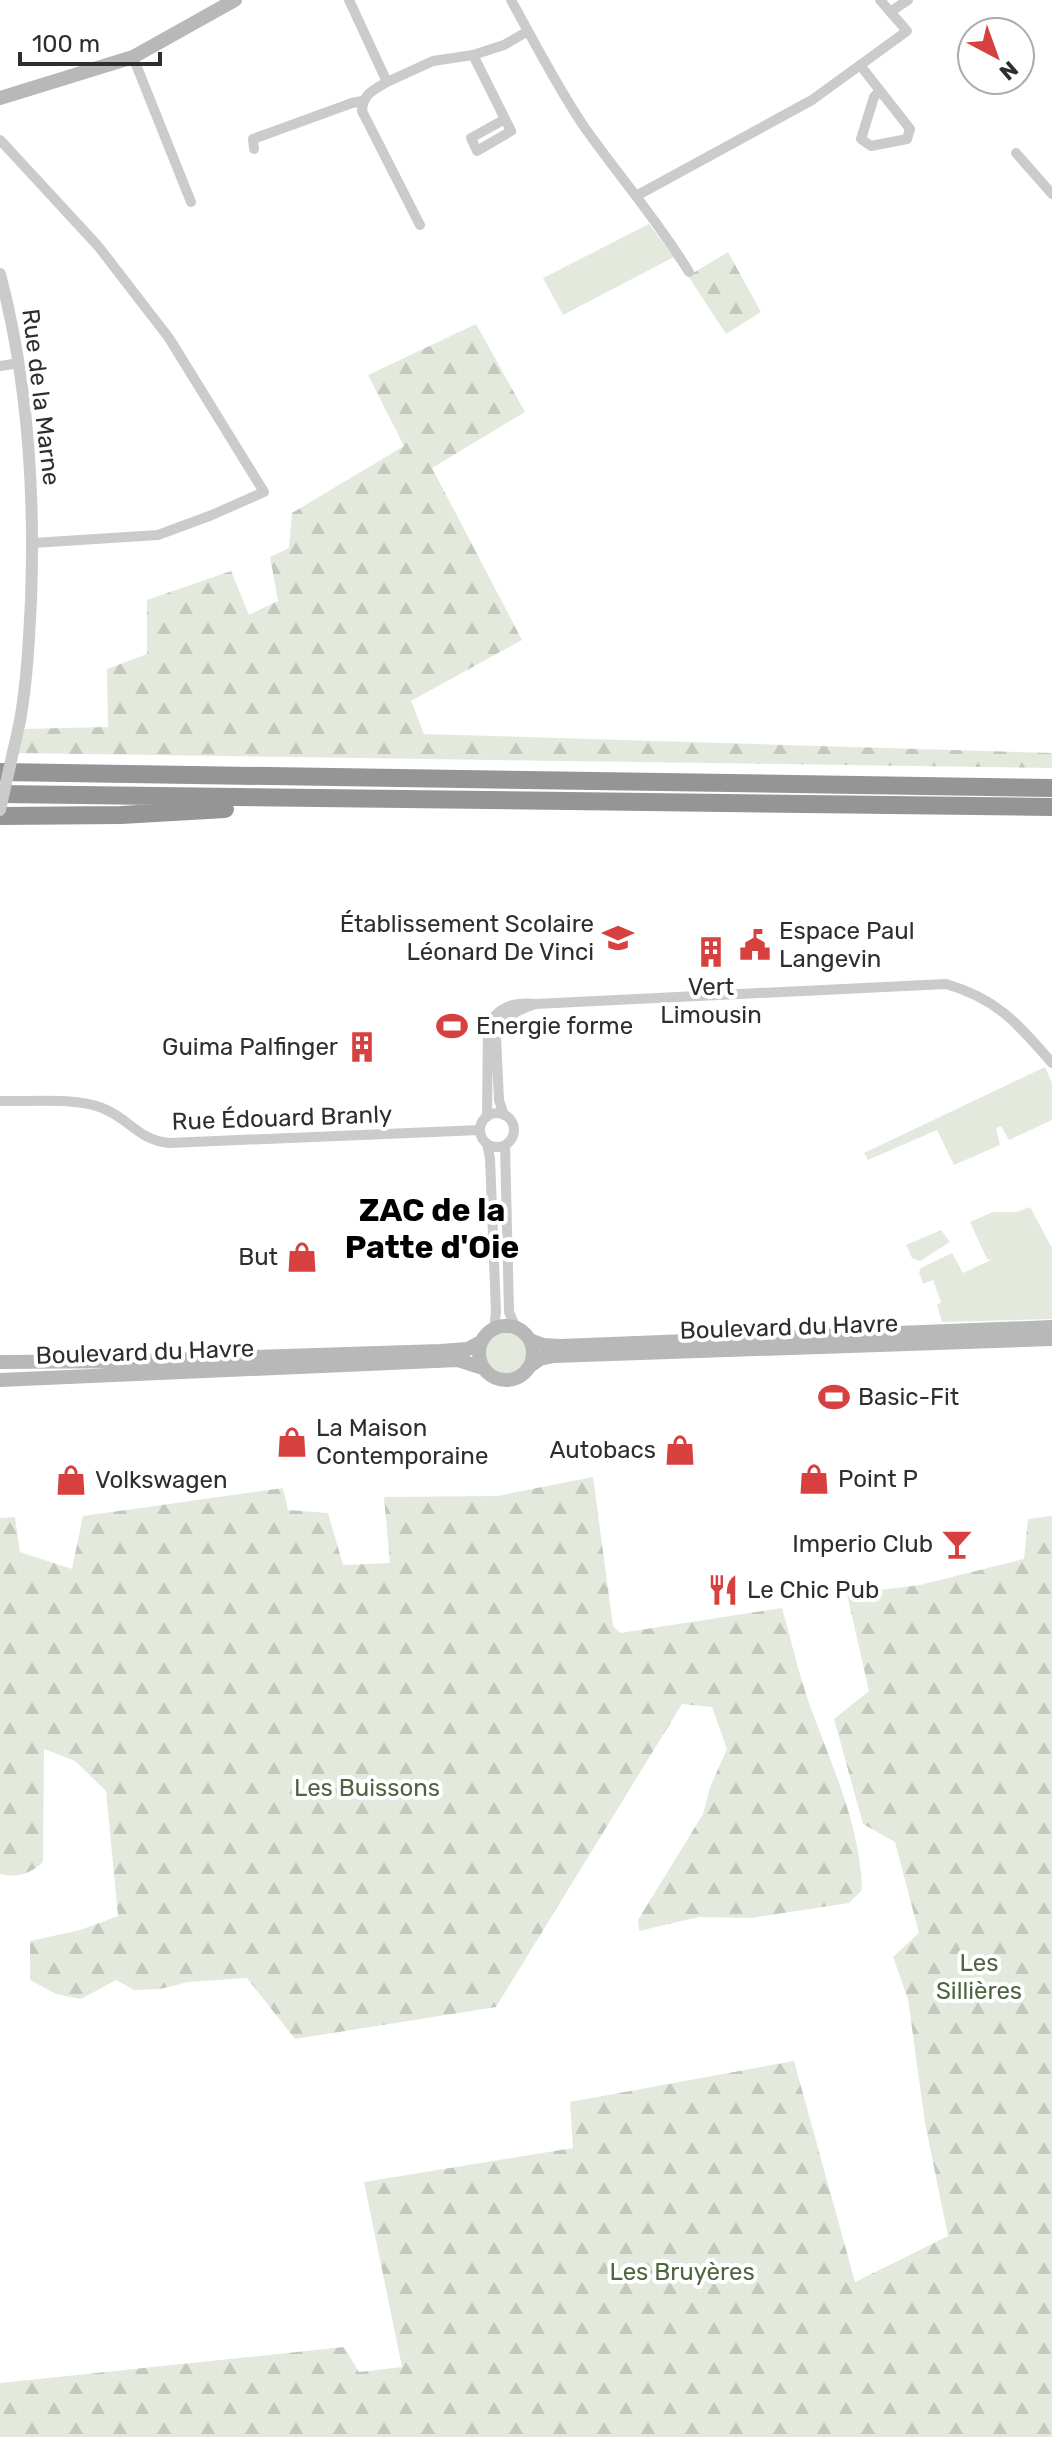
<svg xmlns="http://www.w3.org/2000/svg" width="1052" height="2437" font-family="Rubik,sans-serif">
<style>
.green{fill:#e3eadd}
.forest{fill:url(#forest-firs)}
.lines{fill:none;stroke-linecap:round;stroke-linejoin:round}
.minor{stroke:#cbcbcb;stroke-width:10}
.tertiary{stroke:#cbcbcb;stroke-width:12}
.secondary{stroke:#b8b8b8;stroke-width:14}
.motorway{stroke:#959595;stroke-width:18}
.tertiary-bridge{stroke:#cbcbcb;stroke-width:12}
.labels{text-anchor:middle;stroke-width:8;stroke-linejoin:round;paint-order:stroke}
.street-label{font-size:24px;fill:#2e2e2e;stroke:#fff}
.poi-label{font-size:24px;fill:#2e2e2e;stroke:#fff;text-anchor:start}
.park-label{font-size:24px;fill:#4e663f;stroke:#fff}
.district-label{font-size:32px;font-weight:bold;fill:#000;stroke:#fff}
</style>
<defs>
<pattern id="forest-firs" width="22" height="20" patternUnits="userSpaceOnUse" patternTransform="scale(2)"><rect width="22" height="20" fill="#e3eadd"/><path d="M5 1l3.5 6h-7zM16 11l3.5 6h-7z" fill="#c3c9be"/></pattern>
</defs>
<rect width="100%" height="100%" fill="#fff"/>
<path class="green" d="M649 224 674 257 563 315 543 278Z
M1045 1067 1052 1083V1120L1009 1140 1001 1126 996 1128 1000 1145 954 1165 937 1130 868 1160 864 1153Z
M1030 1207 1052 1248V1319L942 1322 937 1305 941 1302 933 1280 923 1284 919 1272 921 1268 952 1253 963 1273 991 1260 987 1259 970 1222 993 1212H1017Z
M941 1230 950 1242 920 1261 912 1258 906 1245Z
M485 1354a21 21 0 1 1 42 0a21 21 0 1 1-42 0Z"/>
<path class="forest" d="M728 252 761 312 726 334 688 276Z
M476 324 525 412 432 468 522 640 411 701 424 734 1052 753V768L15 753 20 729 108 727 107 669 147 654V600L231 571 249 615 278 601 270 557 289 548 292 513 404 446 368 375Z
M593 1477 613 1626 620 1633 782 1608C792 1643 800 1680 813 1714 834 1770 861 1830 862 1890L849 1903 751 1918 699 1917 639 1931 638 1920 703 1814 710 1787 727 1749 712 1707 682 1704 496 2007 295 2039 247 1978 188 1982 160 1989 134 1990 116 1980 81 1999 56 1994 30 1980V1941L80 1930 118 1916 106 1791 75 1761 44 1749 43 1862C30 1874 17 1878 0 1874V1518L15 1517 20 1552 72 1569 83 1516 283 1488 288 1510 328 1513 343 1565 390 1563 384 1497 497 1496Z
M1052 1516V2437H0V2383L344 2347 359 2372 402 2367 364 2182 573 2148 570 2102 794 2061 855 2282 948 2236 925 2123 908 1999 893 1957 919 1933 895 1842 863 1824 834 1719 869 1691 847 1594 920 1585 1024 1559 1028 1519Z"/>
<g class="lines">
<path class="minor" d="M349 0 387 82C373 90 363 94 362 111L420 225
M511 0C535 43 557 87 585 128 619 176 658 221 689 272
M890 12 908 0
M473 55 511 131 477 151 471 138 505 119
M133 57 191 202
M860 65 910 129 907 139 871 146 861 139 874 97 880 91
M387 82 433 61 473 55 504 45 528 31
M0 140 98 246 169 338 264 492 212 515 158 535 33 543
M254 149 253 139 352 103 362 101
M1016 153 1052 194
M636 196 812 100 907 31 880 0
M0 366 19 363
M535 1004 946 984C998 999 1018 1024 1052 1063
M0 1101C30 1102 75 1097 102 1108 129 1118 138 1140 169 1143L480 1130
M480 1130a17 17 0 1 1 34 0a17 17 0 1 1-34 0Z
M487 1117 488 1025C499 1006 515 1002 535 1004 518 1010 501 1017 496 1037L499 1100 504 1115
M487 1144 490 1158 496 1312 494 1329
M505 1145 509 1312 516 1328"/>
<path class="tertiary" d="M0 274C28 380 35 491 31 600 29 641 27 681 20 721"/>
<path class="secondary" d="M0 98 133 57 235 0
M479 1353a27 27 0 1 1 54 0a27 27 0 1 1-54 0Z
M530 1340 543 1345 560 1346 1052 1327
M0 1362 136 1361 440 1351 468 1349 481 1342
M530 1366 540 1359 554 1356 1052 1339
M0 1380 458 1360 483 1368"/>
<path class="motorway" d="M0 772 1052 788
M0 794 1052 807
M0 816 121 815 225 809"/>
<path class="tertiary-bridge" d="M0 810 20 721"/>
</g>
<defs>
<symbol id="school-bare" viewBox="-9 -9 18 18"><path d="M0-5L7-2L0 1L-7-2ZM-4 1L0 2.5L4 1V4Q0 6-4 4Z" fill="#d6403f" stroke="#fff" stroke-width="2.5" paint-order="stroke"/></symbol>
<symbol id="civic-bare" viewBox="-9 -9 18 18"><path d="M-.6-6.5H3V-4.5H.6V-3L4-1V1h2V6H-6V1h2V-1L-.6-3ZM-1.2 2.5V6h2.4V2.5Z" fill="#d6403f" stroke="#fff" stroke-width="2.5" paint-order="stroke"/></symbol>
<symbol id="building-bare" viewBox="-9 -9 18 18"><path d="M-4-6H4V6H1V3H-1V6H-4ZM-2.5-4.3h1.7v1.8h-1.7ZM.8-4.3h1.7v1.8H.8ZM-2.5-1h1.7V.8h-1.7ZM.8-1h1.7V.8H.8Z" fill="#d6403f" stroke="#fff" stroke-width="2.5" paint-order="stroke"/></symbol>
<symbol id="stadium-bare" viewBox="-9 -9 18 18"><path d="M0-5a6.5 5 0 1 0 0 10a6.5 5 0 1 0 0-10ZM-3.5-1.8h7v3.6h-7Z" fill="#d6403f" stroke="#fff" stroke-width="2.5" paint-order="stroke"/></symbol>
<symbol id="shop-bare" viewBox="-9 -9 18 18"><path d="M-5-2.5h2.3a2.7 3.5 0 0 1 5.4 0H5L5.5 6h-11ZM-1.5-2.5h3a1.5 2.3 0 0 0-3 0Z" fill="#d6403f" stroke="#fff" stroke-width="2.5" paint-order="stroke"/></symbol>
<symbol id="bar-bare" viewBox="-9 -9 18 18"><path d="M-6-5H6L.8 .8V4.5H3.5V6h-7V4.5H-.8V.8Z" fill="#d6403f" stroke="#fff" stroke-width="2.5" paint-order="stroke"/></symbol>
<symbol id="restaurant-bare" viewBox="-9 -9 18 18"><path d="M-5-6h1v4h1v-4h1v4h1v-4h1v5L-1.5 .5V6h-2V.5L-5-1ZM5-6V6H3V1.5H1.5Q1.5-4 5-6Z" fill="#d6403f" stroke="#fff" stroke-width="2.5" paint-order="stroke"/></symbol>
</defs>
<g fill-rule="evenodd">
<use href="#school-bare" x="596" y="916" width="44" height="44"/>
<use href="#civic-bare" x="733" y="923" width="44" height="44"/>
<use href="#building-bare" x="689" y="930" width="44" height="44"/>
<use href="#stadium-bare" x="430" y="1004" width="44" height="44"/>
<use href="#building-bare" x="340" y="1025" width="44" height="44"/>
<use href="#shop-bare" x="280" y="1235" width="44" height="44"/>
<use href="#stadium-bare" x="812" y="1375" width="44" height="44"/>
<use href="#shop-bare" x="270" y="1420" width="44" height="44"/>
<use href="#shop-bare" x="658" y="1428" width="44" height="44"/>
<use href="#shop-bare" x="792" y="1457" width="44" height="44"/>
<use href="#shop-bare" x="49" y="1458" width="44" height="44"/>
<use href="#bar-bare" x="935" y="1522" width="44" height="44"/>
<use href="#restaurant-bare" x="701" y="1568" width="44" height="44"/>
</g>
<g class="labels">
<g class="street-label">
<text transform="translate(41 397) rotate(83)" y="8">Rue de la Marne</text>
<text transform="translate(282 1118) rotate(-2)" y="8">Rue Édouard Branly</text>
<text transform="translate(789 1327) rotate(-2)" y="8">Boulevard du Havre</text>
<text transform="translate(145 1352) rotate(-2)" y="8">Boulevard du Havre</text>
</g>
<g class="poi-label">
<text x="594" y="932" text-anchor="end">Établissement Scolaire<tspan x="594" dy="28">Léonard De Vinci</tspan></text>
<text x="779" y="939">Espace Paul<tspan x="779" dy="28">Langevin</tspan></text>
<text x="711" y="995" text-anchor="middle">Vert<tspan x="711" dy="28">Limousin</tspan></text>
<text x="476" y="1034">Energie forme</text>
<text x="338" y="1055" text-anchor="end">Guima Palfinger</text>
<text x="278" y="1265" text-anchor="end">But</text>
<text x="858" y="1405">Basic-Fit</text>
<text x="316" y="1436">La Maison<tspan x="316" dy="28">Contemporaine</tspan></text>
<text x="656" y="1458" text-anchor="end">Autobacs</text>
<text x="838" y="1487">Point P</text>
<text x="95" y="1488">Volkswagen</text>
<text x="933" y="1552" text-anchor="end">Imperio Club</text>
<text x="747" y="1598">Le Chic Pub</text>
</g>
<g class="park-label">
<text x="367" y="1796">Les Buissons</text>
<text x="979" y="1971">Les<tspan x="979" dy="28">Sillières</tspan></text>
<text x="682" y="2280">Les Bruyères</text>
</g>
<g class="district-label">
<text x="432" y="1221">ZAC de la<tspan x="432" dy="37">Patte d'Oie</tspan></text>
</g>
</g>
<g transform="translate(996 56) rotate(139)"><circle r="38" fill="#ffffff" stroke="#ababab" stroke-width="2"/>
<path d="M0-6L14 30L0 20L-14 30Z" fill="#d6403f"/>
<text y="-12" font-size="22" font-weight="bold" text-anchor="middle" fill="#2e2e2e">N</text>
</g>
<path d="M20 52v12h140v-12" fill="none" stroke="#2e2e2e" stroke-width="4"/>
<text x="32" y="52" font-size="24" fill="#2e2e2e" stroke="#ffffff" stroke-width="6" paint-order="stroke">100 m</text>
</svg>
